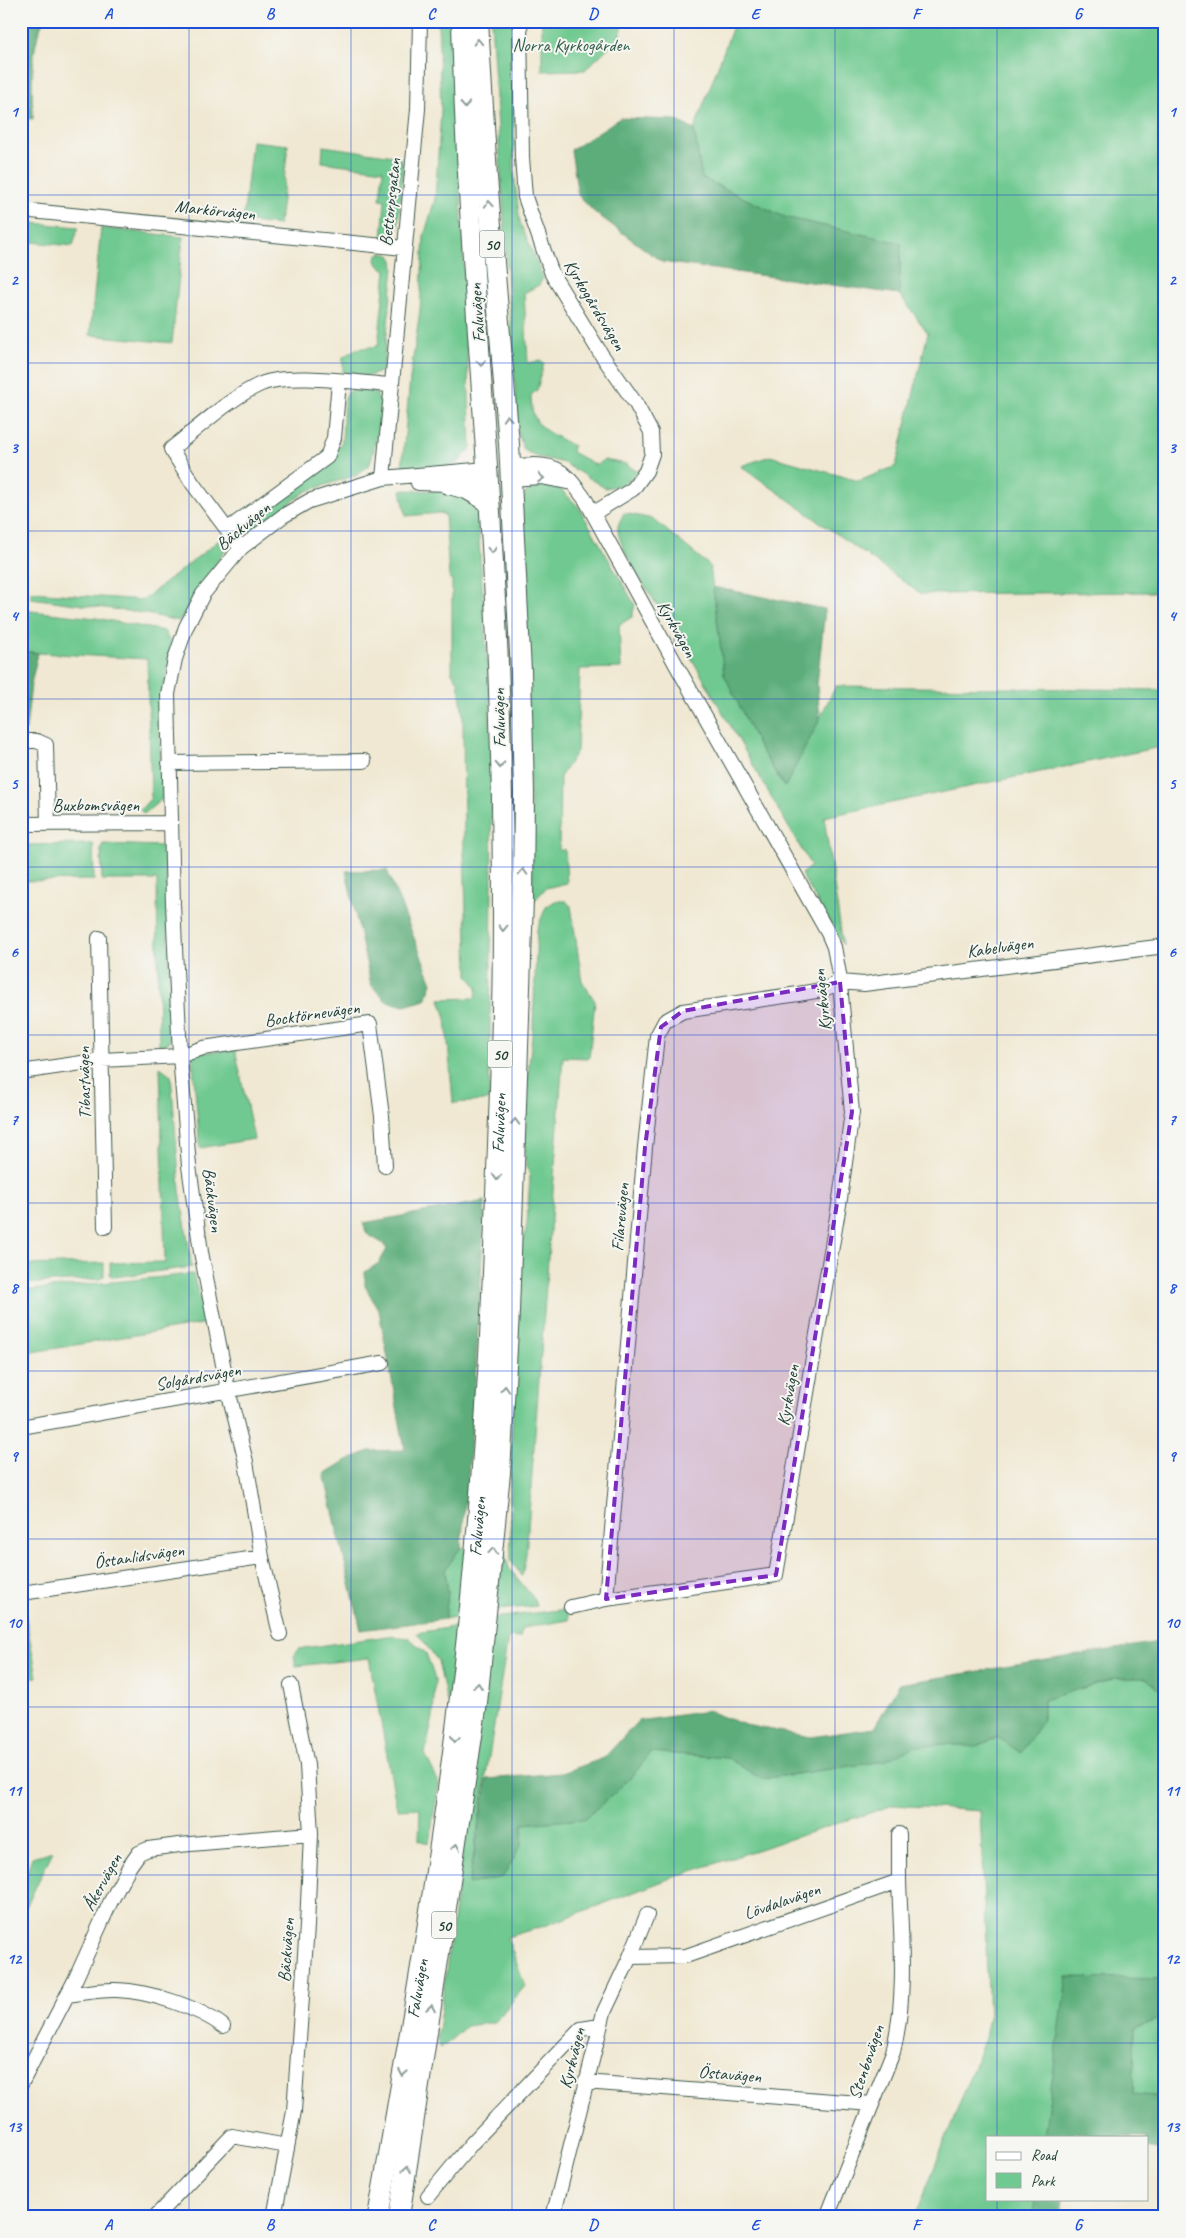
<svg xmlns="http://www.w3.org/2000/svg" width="1186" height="2238" font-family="Caveat,sans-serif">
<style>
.green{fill:#6fc990;stroke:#478362}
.forest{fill:#5bad7a;stroke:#3d7557}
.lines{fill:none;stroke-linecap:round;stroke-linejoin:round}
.minor-casing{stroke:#3e574c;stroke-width:16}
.highway-casing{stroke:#3e574c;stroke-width:22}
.minor{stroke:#fff;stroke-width:14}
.highway{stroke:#fff;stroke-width:20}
.oneway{stroke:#8f9e9a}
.marked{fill:#7b2cbf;fill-opacity:0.2;stroke:#7b2cbf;stroke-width:4;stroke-dasharray:10 6;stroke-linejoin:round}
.grid{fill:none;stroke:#1d4ed8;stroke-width:1;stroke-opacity:0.55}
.labels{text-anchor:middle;stroke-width:4;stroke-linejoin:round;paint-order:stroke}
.shield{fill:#f6f6f2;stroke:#60746d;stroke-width:1}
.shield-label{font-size:16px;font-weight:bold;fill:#1f3d34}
.park-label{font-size:18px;fill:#33604b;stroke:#f6f6f2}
.street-label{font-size:18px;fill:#1f3d34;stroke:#f6f6f2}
.neatline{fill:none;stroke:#1d4ed8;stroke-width:2}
.grid-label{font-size:16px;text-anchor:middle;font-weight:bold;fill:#1d4ed8}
</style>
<rect width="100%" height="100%" fill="#f6f6f2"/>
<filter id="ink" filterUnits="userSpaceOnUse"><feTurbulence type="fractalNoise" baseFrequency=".02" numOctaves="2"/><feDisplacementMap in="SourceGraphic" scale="10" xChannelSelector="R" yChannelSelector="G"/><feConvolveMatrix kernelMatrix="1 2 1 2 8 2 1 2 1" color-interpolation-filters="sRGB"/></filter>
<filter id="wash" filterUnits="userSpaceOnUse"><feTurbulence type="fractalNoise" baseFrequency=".0096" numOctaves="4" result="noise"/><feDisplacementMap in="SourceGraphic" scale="20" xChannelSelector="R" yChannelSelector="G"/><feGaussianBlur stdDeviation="1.12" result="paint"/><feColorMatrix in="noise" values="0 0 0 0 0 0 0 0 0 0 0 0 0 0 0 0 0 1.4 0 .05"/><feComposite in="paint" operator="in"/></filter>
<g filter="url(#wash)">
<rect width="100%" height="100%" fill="#f0e8d2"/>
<path class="green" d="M438 21H454L471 448 457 464 415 471 402 467 410 379 420 310 424 236 435 199 441 111Z
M491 21H515L514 173 520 222 543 278 539 285 524 293 528 363 539 361 544 363 537 390 531 395C531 429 546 430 573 446L572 452 596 465 604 460 626 464 638 472 623 485 605 488 564 463 535 456 524 450 518 433Z
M542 21H625L619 37 585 70 542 71Z
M735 21H1165V592L921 594 741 466 770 456 859 481 896 466 928 333 899 294 901 243 784 217 702 178 694 130Z
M252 141 288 145 279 225 243 221Z
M323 146 394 156 401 159 403 164 398 225 393 237 382 239 385 200 380 199 383 170 322 162Z
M21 222 78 227 73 246 21 241Z
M101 228 183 237 172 343 90 335Z
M381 253 390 255 393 260 394 268 383 370C371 378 355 378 343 372V357L356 349 378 346 386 270 378 265 376 260 377 255Z
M353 390H369L375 393 380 401V425L370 464 357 475 307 491 249 532 243 535 239 533 242 527 331 461 342 441 344 402 347 393Z
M540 485 558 487 578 506 635 605 632 617 619 625 621 668 580 669 577 751 560 777 559 851 565 849 567 883 546 888 533 902 522 502 526 492Z
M401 490 443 491 466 496 477 511 490 703 492 890 489 1099 484 1101 453 1103 446 1018 440 999 476 998 477 987 468 975 464 850 463 714 458 681 452 673V581L449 577 445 515 440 513 406 516Z
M624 513 653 519 710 566 724 674 758 745 784 787 836 686 1165 690V746L824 817 843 945 801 874 811 866 677 633C664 616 616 548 618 528 618 523 622 517 624 513Z
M223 537 225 550 179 621 142 613 31 598V592L143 600Z
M21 610 96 618 164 631 172 645 159 713 162 799 144 814 140 810 151 798 147 659 38 653 21 651Z
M93 844 94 880 21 881V845Z
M103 844 161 846 165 849 172 1035 168 1043 159 1047 157 880H102L101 848Z
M555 901H566L571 906 582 981 595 1001 589 1058 563 1057 526 1555 522 1576 511 1561 510 1471 520 1256 527 1224 530 1176 525 1159 526 1093 533 1027 537 929 546 907Z
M235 1049 254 1139 200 1148 192 1054Z
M160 1067 171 1075 180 1190 192 1267 114 1277 110 1275V1263L165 1262Z
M104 1263V1276L100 1279 21 1284V1265Z
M193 1274 207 1323 21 1354V1291Z
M461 1547 467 1549 460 1616 445 1619 448 1592 445 1570Z
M501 1555H505L509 1568 535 1600 537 1606 496 1610Z
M22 1598 37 1677 21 1679V1599Z
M567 1609 569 1620 522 1628 520 1638 508 1637 469 1883 522 1844 523 1824 584 1819 615 1793 639 1768 650 1752 728 1758 761 1779 884 1761 916 1746 947 1744 975 1747 1043 1719V1700L1116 1678H1146L1165 1694V1979L1067 1977 1044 2137H987V2199H1035L1033 2217H915L985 2038 989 2016 980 1811 894 1805 674 1877 547 1925 507 1937 525 1986 495 2022 466 2026 441 2049 437 2038 494 1618Z
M459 1626 449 1699 447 1702 438 1661 417 1633Z
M388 1636 409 1638 426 1653 435 1679 433 1717 425 1754 439 1783 429 1843 419 1840 420 1808 397 1809 369 1658 296 1666 294 1655 298 1649Z
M53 1851 21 1917V1892L32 1857Z
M1165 2016V2097L1133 2095 1135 2029Z"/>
<path class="forest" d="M21 21H43C30 51 32 87 33 119L21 118Z
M620 118 676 120 694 130 702 178 784 217 901 243 899 294 662 262 593 211 578 195 571 150Z
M713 587 825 609 817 685 820 719 785 787 758 745 724 674Z
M21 651 38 653 31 684 26 730H21Z
M387 870 432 983 426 1000 404 1006 386 1001 371 985 346 871Z
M485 1201 473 1420 461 1547 445 1570 448 1592 445 1619 361 1630 324 1474 345 1461 369 1451 405 1450 379 1311 365 1286V1272L379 1263 387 1249 382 1243 367 1234 363 1223Z
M1165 1641V1694L1146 1678H1116L1043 1700V1719L1021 1753 997 1737 975 1747 947 1744 916 1746 884 1761 761 1779 728 1758 650 1752 639 1768 615 1793 584 1819 523 1824 522 1844 503 1877 469 1884 487 1779 562 1773 604 1758 638 1721 708 1711 745 1725 811 1737 874 1728 899 1684Z
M1067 1977 1165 1979V2016L1135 2029 1133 2094 1165 2097V2152L1147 2148V2137H1096L1074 2132 1073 2137H1044Z
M1035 2199H1063L1061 2217H1033Z"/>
</g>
<g filter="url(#ink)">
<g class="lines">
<defs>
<path id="minor" d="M520 21 522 157 525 197 552 274 601 354 636 404 651 432 652 454 646 471 633 489 594 513
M21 210 404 248
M509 467C528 465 553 461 567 477 574 483 579 492 585 499L679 670 828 933 834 947 839 974 852 1112 840 1199 776 1575 606 1599 571 1607
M383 478 418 109 420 21
M509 479 541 477 572 483
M418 483 449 484 488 481
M228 529 327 457 334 438 339 382
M241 548 193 484 171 449C197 429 231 397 261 384 289 372 358 383 390 385
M21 741H37L46 745 48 824
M169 763 364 761
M21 824 171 823
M99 938 105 1227
M21 1072 102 1060 180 1056 203 1048 370 1024 382 1116 385 1166
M21 1427 382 1363
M22 1593 262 1557
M606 1599 645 1147 657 1036 665 1021 683 1011 798 994 822 990 840 982 864 984 1165 946
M280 1634 262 1557 246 1462 228 1390 201 1252 189 1166 180 1056 173 904 168 694 175 659 186 627 203 594 241 548 283 516 309 501 383 478 487 469
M630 1957 686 1956 899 1881V1834
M67 1995C83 1993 101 1989 117 1990 148 1991 198 2007 223 2026
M585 2082 872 2104
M21 2084 75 1980 110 1903 129 1867 139 1853 148 1849 179 1845 311 1834
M428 2196 472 2143 581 2029 600 2026
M155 2217 232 2136 287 2146
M274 2217 294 2111 307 1926 311 1834 307 1765 291 1685
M553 2217 604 2012 630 1957 647 1915
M827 2217 893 2052C907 1996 901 1938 899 1881"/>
<g id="highway">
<path d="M449 484 467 489 489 502"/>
<path id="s1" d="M378 2217C412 2024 446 1831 467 1636 483 1489 491 1342 496 1194 500 1102 503 1010 503 918 503 800 500 681 493 563 483 383 466 202 462 21"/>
<path d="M399 2217 477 1703 500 1473 509 1312 523 899 524 792 521 671 509 444 487 177 478 21"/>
</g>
</defs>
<use href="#minor" class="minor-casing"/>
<use href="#highway" class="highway-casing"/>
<use href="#minor" class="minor"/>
<use href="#highway" class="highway"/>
</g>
<defs><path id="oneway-chevron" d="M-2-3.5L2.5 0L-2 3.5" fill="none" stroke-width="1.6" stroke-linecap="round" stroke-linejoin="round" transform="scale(1.25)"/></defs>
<g class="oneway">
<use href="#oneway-chevron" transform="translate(478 42) rotate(-92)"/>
<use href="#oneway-chevron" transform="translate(465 105) rotate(87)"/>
<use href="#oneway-chevron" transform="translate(489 204) rotate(-94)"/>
<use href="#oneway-chevron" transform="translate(481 363) rotate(86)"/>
<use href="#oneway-chevron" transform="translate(507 418) rotate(-94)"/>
<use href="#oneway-chevron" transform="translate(541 478) rotate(4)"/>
<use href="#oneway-chevron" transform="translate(492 550) rotate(86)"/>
<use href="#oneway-chevron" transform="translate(500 765) rotate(89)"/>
<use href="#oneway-chevron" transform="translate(523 872) rotate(-89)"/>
<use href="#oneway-chevron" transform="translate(503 928) rotate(91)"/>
<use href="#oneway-chevron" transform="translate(515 1122) rotate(-88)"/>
<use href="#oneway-chevron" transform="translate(497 1177) rotate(92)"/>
<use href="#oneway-chevron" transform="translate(505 1389) rotate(-87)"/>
<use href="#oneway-chevron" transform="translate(493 1551) rotate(-85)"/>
<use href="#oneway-chevron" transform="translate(478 1686) rotate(-83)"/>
<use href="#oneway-chevron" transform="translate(455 1739) rotate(98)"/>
<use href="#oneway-chevron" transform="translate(456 1847) rotate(-81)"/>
<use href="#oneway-chevron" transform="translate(431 2008) rotate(-81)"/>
<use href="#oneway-chevron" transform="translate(403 2073) rotate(100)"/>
<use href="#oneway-chevron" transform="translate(407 2169) rotate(-81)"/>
</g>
</g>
<path class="marked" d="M840 982 852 1112 776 1575 606 1599 645 1147 661 1027 683 1011Z"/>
<path class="grid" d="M189 21V2217M351 21V2217M512 21V2217M674 21V2217M835 21V2217M997 21V2137M21 195H1165M21 363H1165M21 531H1165M21 699H1165M21 867H1165M21 1035H1165M21 1203H1165M21 1371H1165M21 1539H1165M21 1707H1165M21 1875H1165M21 2043H1165M997 2199V2217"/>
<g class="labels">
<g class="shield">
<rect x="479.5" y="230.5" width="25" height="27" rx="4"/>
<rect x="487.5" y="1040.5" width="25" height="27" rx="4"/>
<rect x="431.5" y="1911.5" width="25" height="27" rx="4"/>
</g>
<g class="shield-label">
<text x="492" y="250">50</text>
<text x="500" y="1060">50</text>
<text x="444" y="1931">50</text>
</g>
<g class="park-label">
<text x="571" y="51">Norra Kyrkogården</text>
</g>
<g class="street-label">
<text transform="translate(390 202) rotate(-84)" y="6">Bettorpsgatan</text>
<text transform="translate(215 210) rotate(6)" y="6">Markörvägen</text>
<text transform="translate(595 305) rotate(59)" y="6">Kyrkogårdsvägen</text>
<text transform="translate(477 313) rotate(-94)" y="6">Faluvägen</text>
<text transform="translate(243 526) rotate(-40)" y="6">Bäckvägen</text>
<text transform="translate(677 629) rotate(61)" y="6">Kyrkvägen</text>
<text transform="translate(499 718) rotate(-91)" y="6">Faluvägen</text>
<text x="96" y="811">Buxbomsvägen</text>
<text transform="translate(1000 947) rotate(-8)" y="6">Kabelvägen</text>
<text transform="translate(822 1000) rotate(-96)" y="6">Kyrkvägen</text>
<text transform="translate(312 1014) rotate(-8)" y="6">Bocktörnevägen</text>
<text transform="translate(84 1083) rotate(-91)" y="6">Tibastvägen</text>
<text dy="6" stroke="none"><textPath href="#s1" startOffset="1102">Faluvägen</textPath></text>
<text transform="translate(213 1200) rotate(83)" y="6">Bäckvägen</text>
<text transform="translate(620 1217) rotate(-85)" y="6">Filarevägen</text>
<text transform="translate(198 1377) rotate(-10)" y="6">Solgårdsvägen</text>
<text transform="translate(788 1395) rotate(-80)" y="6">Kyrkvägen</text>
<text dy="6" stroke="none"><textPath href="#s1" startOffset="698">Faluvägen</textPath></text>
<text transform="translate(139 1556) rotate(-8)" y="6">Östanlidsvägen</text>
<text transform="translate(102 1882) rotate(-61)" y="6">Åkervägen</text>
<text transform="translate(782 1901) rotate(-19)" y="6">Lövdalavägen</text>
<text transform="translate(286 1950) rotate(-86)" y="6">Bäckvägen</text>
<text dy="6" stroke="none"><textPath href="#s1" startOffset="232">Faluvägen</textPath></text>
<text transform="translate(572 2058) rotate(-76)" y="6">Kyrkvägen</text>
<text transform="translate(866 2062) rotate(-71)" y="6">Stenbovägen</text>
<text transform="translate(730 2074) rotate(5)" y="6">Östavägen</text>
</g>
</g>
<rect width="1186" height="2238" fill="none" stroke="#f6f6f2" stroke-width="55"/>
<rect x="986" y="2136" width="162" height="65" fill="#f6f6f2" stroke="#a0aca6"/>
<rect x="996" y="2152" width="25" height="8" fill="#ffffff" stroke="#a0aca6"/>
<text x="1031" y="2160" font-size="15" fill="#1f3d34">Road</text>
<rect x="996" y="2173" width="25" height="15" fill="#6fc990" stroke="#a0aca6"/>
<text x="1031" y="2186" font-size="15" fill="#1f3d34">Park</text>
<rect x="28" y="28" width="1130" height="2182" class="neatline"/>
<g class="grid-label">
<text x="108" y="19">A</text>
<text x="270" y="19">B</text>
<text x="431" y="19">C</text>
<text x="593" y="19">D</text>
<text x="755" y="19">E</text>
<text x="916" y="19">F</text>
<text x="1078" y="19">G</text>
<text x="14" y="117">1</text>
<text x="1172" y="117">1</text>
<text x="14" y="285">2</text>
<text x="1172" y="285">2</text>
<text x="14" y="453">3</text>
<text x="1172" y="453">3</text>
<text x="14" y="621">4</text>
<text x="1172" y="621">4</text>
<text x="14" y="789">5</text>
<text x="1172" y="789">5</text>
<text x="14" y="957">6</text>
<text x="1172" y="957">6</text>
<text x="14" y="1125">7</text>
<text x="1172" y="1125">7</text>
<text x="14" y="1293">8</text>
<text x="1172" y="1293">8</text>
<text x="14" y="1461">9</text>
<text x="1172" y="1461">9</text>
<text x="14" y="1628">10</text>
<text x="1172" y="1628">10</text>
<text x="14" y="1796">11</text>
<text x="1172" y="1796">11</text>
<text x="14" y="1964">12</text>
<text x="1172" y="1964">12</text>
<text x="14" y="2132">13</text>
<text x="1172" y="2132">13</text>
<text x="108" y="2230">A</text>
<text x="270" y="2230">B</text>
<text x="431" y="2230">C</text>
<text x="593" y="2230">D</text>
<text x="755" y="2230">E</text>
<text x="916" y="2230">F</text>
<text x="1078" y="2230">G</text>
</g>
</svg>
